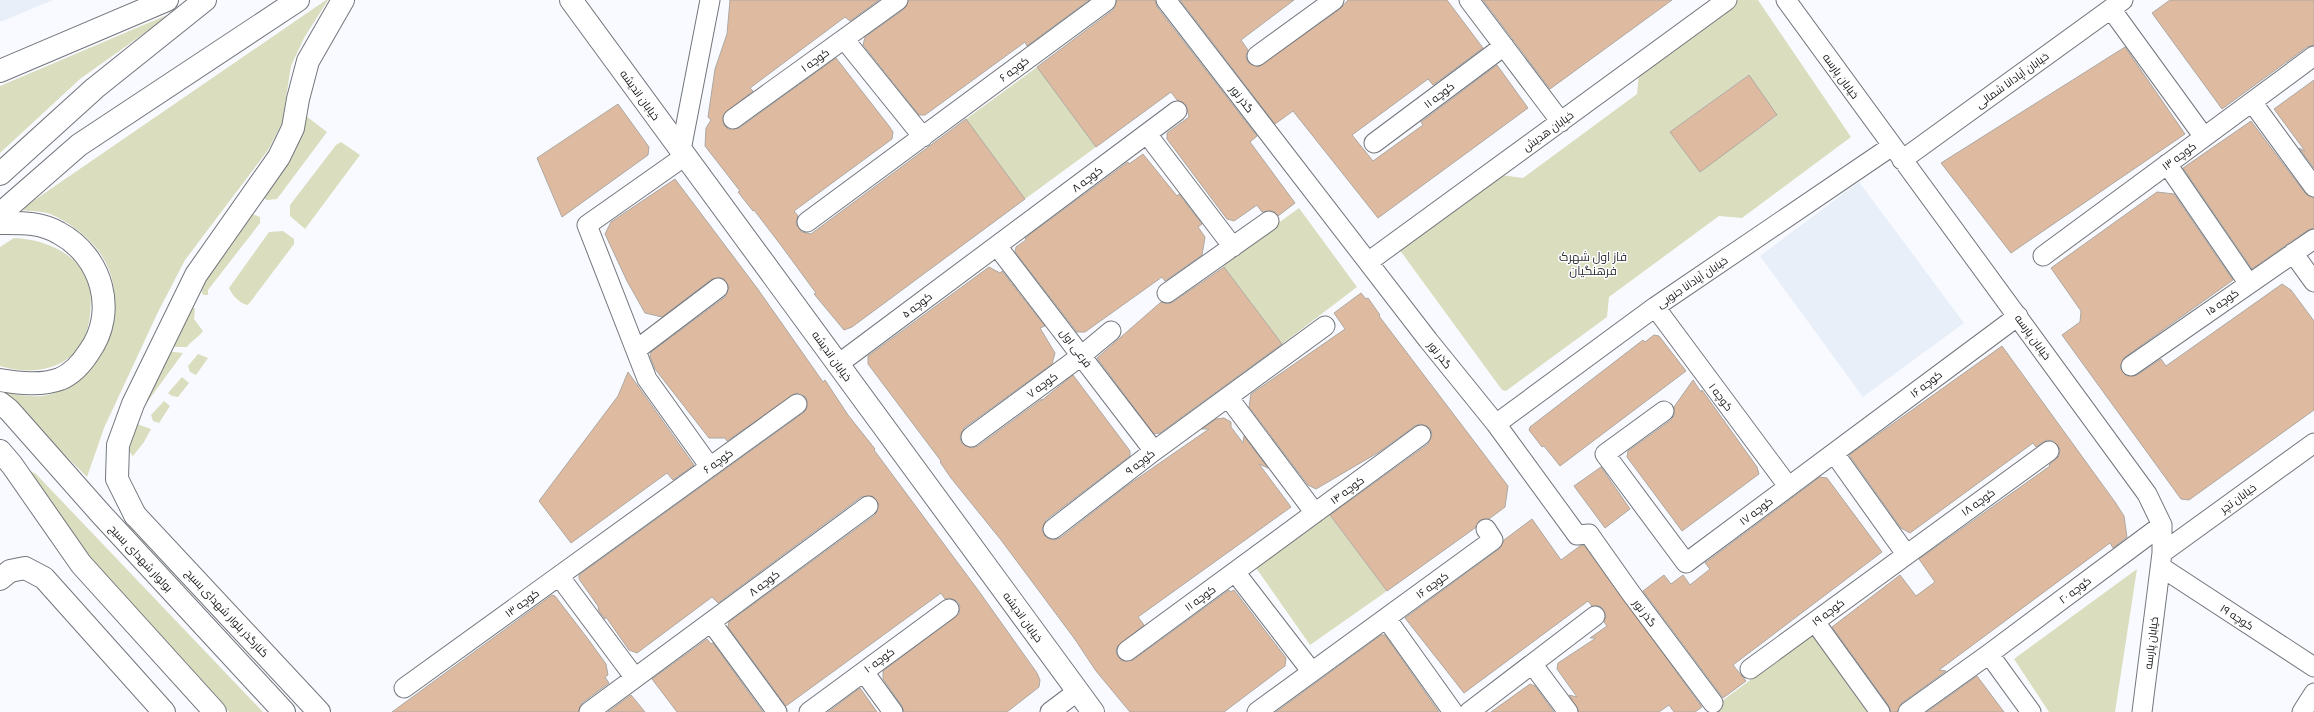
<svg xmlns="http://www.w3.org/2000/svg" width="2314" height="712" font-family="'Titillium Web',Cairo,sans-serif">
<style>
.built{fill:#e8eff9}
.green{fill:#dadebe;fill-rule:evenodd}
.building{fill:#debba0;stroke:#aea8a2}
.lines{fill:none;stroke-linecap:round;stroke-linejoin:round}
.minor-casing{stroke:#72767c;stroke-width:21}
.tertiary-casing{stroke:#72767c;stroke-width:24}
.secondary-casing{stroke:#72767c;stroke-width:24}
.primary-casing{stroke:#72767c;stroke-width:24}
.minor{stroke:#fff;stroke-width:19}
.tertiary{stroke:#fff;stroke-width:22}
.secondary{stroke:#fff;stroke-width:22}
.primary{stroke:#fff;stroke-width:22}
.labels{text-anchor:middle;stroke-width:3;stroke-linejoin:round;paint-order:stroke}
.street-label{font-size:11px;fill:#151719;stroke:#fff}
.neighbourhood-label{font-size:12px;fill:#2a2d33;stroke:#fff}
</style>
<rect width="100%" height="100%" fill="#f8faff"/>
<path class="built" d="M0 0H53L0 22Z
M1859 182 1964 323 1863 397 1760 256Z"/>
<path class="green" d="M326 0H328L304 38 291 66 282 123 268 150 185 260 158 312 104 428 87 477 0 391C16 395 32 398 48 395 106 382 134 301 100 253 88 236 69 222 50 214 42 211 30 211 20 210Z
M1738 0H1758L1851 137 1742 218 1719 216 1609 297 1607 317 1506 391 1502 390 1399 249 1501 175 1523 178 1637 94 1639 73ZM1748 75 1777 116 1700 171 1670 132Z
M174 12 80 79 0 153V86Z
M1037 67 1096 147 1025 199 966 119Z
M306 116 327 132 277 199 267 200 263 198Z
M341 142 360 155 305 229 290 216V205L336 145Z
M1299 208 1357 287 1282 344 1222 264Z
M252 214 260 217V223L208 290V295H203L199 285Z
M283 231 294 239V244L248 305C240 304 232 295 229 288L269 232Z
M14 238C41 239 75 251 87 279 92 290 91 303 90 315 85 364 43 379 0 366V247Z
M192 306 195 309 194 319 203 331C199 337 192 340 187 347H166Z
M165 351 183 353 145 405 137 424 151 429 144 442 133 456 126 448Z
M198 354 208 358 196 375 190 372 188 366Z
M182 377 189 383 178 397 172 396 168 393Z
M164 401 170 406 159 423 153 421 151 415Z
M31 472 35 473 263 712H229L160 641 100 573 32 477Z
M1328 513 1387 591 1310 645 1254 565Z
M2137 569 2115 712H2049L2014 659Z
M1814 633 1875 712H1707Z"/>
<path class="building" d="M730 0H879L850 21 845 17 750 88 753 91 723 115 724 125 728 129 739 128 836 58 889 126 893 132 892 139 794 211 798 216 796 224 802 232 811 234 966 119 1025 199 852 327 844 330 814 294 816 293 780 244 754 210 753 211 738 192 740 191 705 146 706 128 711 120 708 117 715 69 727 34Z
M909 0H1089L1027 46 1025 42 925 115H919L863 45 865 37 904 9Z
M1117 0H1155L1157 7 1257 136 1250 142 1295 203 1278 216 1273 211 1262 212 1257 205 1234 221 1227 219 1167 139V133L1189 117 1186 105 1177 100 1171 92 1096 147 1037 67 1113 10Z
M1180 0H1294L1241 40 1248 50 1246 57 1248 62 1258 67 1340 9 1348 0H1447L1483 48 1433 85 1428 79 1352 135 1373 161 1423 125 1421 122 1497 65 1528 108 1378 218 1293 111 1275 124Z
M1483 0H1672L1550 89Z
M2170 0H2314V45L2307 47 2222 109 2152 13Z
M2125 47 2185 134 2011 253 1941 163Z
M1749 75 1777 115 1700 172 1670 132Z
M2314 80V168L2299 148 2305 151 2274 109Z
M618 104 649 147 648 155 562 217 537 158Z
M2251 121 2305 193 2314 198V228L2308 230 2252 269 2183 168Z
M1143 154 1177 196 1179 194 1202 224 1198 227 1205 237 1202 255 1165 281 1162 277 1085 332H1077L1015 252 1016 247 1026 240 1025 238 1128 162 1129 164Z
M675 179 757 288 823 382 825 380 848 415 875 449 874 450 978 590 1037 673 1040 680 1039 687 1007 712H904L902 706 883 679V671L959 614 960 607 958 602 953 599H945L941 593 786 706 728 627 729 622 875 515 879 504 872 496 861 497 718 603 712 597 637 653 629 650 606 617 605 619 599 611 598 606 579 579V575L803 413 807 408 806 397 796 393 727 441 725 438H709L655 369 650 356 651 352 725 297 729 287 723 278 712 279 662 317 645 313 627 281 605 234 611 222Z
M2157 192 2174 194 2233 280 2125 357 2120 367 2126 376 2137 375 2161 359 2166 366 2282 284 2291 290 2314 321V410L2189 500 2181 499 2062 335 2080 322 2081 311 2051 268Z
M989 267 1000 273 1002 271 1045 326 1040 328 1055 353 1052 364 964 428 960 438 962 444 972 448 978 446 1042 399 1041 401 1073 375 1130 451V456L1046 520 1042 530 1045 536 1054 540 1060 538 1128 485 1209 429H1202L1216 419 1224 418 1231 422V427L1243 443 1244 436 1268 468 1259 464 1291 507 1138 617 1144 625 1117 647 1116 653 1122 661 1133 660 1229 590 1230 592 1234 590 1286 658 1285 666 1224 712H1130L1096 671 1074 638 1001 540 951 478 940 462 941 461 868 364V356Z
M1224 267 1282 344 1160 433 1154 434 1097 358 1161 302 1168 304 1173 302Z
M1361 293 1366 299 1368 298 1380 315 1379 316 1508 486 1505 507 1489 519 1480 520 1475 528 1387 591 1330 515 1428 444 1432 434 1430 428 1420 424 1415 426 1379 452 1316 489 1308 485 1249 407 1251 394 1345 329 1334 313Z
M1654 335 1659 336 1686 371 1560 466 1544 446 1542 447 1529 430 1530 427 1643 340 1645 342Z
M2002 346 2115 502 2124 516 2127 537 2113 548 2110 543 1974 644 1939 670 1946 671 1902 703 1897 712H1891L1889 706 1832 627 1900 575 1916 596 1935 582 1919 559 2050 466 2049 465 2059 456 2060 449 2053 441 2047 440 2036 447 2033 443 1910 533 1901 528 1849 455Z
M628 372 694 465 673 480 667 473 571 543 539 501 618 396Z
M1693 380 1701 392 1702 390 1757 467 1759 474 1682 531 1627 457 1628 451 1671 420 1674 415V407Z
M1601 467 1630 509 1605 528 1574 486Z
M1820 477 1827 478 1882 552 1733 665 1746 681 1723 698 1643 591 1664 575 1671 584 1683 575 1690 585 1710 569 1705 563Z
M1532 519 1561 560 1580 546 1584 545 1702 707 1695 712H1674L1669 705 1659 712H1579L1569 695 1577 697 1557 669 1558 663 1596 638H1590L1607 626 1604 622 1606 615 1603 609 1599 606H1592L1588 601 1464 693 1405 618 1499 549 1504 540Z
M552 595 555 596 588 639 606 664 608 675 605 677 609 683 582 703 578 712H392Z
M1381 635H1385L1439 712H1276Z
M707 639 711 644 713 643 763 712H677L652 679Z
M1977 676 2004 712H1927Z
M1530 684 1535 686 1554 712H1491Z
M860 688 877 712H828Z
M631 695 645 712H608Z"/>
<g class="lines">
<defs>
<path id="minor" d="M1166 0 1428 340 1496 424 1577 535 1589 534 1630 592 1713 703
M1469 0 1561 122
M1786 0 2147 494 2162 525V553L2142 712
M2111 9 2204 137
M844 39 923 137
M1257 56 1334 0
M2252 102 2314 187
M733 119 898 0
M1147 134 1233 247
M1374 143 1504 46
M681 150 710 0
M685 156 587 225 647 379 710 467
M1902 160 2123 0
M2167 164 2249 284
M807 222 1106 1
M997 246 1154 451
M2293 253 2314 282
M2043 256 2314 56
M1368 262 1727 0
M1167 293 1269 221
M1655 307 1788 486
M636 350 718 288
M837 365 1177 111
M2131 366 2314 239
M1228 397 1315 513
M1664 411 1605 454 1686 563 2018 316
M1496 424 1655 307 1892 146
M971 437 1081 356 1111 331
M1834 453 1906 554
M1053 529 1154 451 1325 326
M2162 553 2314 443
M2161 567 2314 667
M1235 572 1312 672
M559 576 635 678
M1386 618 1453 712
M711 622 777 712
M1815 622 1880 712
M1127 651 1421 435
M1989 654 2031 712
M1533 665 1568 712
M1750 669 2049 451
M864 672 893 712
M404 688 797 404
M589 712 868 506
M809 712 949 609
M1050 712 1078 691
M1257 712 1493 540 1486 529
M1469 712 1595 616
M1908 712 1989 654 2162 525
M2302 712 2314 693"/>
<path id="tertiary" d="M571 0 1093 712
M135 515 319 712
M0 579 10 571 25 568 44 578 164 712"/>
<path id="secondary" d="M0 174 95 88 205 0
M0 214 79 145 298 0"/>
<path id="primary" d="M0 71 167 0
M0 223C21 223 40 222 59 233 102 256 118 312 89 352 82 363 72 374 60 379 41 386 19 383 0 380
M0 403 9 410 101 514 284 712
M0 451 12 465 81 564 215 712
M135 515 117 479 118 445 133 404 196 275 279 157 293 128 298 99 308 61 343 0"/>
</defs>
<use href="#minor" class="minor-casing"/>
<use href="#tertiary" class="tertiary-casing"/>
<use href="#secondary" class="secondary-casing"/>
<use href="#primary" class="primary-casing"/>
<use href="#minor" class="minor"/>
<use href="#tertiary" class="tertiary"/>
<use href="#secondary" class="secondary"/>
<use href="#primary" class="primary"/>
</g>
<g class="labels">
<g class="street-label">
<text transform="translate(815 60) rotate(-36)" y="4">کوچه ۱</text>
<text transform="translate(1014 69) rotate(-37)" y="4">کوچه ۶</text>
<text transform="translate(1841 76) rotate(54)" y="4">خیابان پارسه</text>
<text transform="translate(2012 80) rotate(-36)" y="4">خیابان آپادانا شمالی</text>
<text transform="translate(640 95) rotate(54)" y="4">خیابان اندیشه</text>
<text transform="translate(1439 95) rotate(-37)" y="4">کوچه ۱۱</text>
<text transform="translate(1242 99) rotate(52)" y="4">گذر نور</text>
<text transform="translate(1548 131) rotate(-36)" y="4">خیابان هدیش</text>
<text transform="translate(2179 156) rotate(-36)" y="4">کوچه ۱۳</text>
<text transform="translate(1087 179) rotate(-37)" y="4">کوچه ۸</text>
<text transform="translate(1692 282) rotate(-34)" y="4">خیابان آپادانا جنوبی</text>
<text transform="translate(2222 302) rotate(-35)" y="4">کوچه ۱۵</text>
<text transform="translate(917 305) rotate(-37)" y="4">کوچه ۵</text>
<text transform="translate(2033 337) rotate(54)" y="4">خیابان پارسه</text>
<text transform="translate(1076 348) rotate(53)" y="4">فرعی اول</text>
<text transform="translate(1440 355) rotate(52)" y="4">گذر نور</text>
<text transform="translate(832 356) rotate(54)" y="4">خیابان اندیشه</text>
<text transform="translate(1926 384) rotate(-37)" y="4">کوچه ۱۶</text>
<text transform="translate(1042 385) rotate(-36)" y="4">کوچه ۷</text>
<text transform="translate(1721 397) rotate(53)" y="4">کوچه ۱</text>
<text transform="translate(718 461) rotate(-36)" y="4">کوچه ۶</text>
<text transform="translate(1140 462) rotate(-38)" y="4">کوچه ۹</text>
<text transform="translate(1347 490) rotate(-36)" y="4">کوچه ۱۴</text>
<text transform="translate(2238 498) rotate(-36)" y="4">خیابان تچر</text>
<text transform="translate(1978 502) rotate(-36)" y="4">کوچه ۱۸</text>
<text transform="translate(1756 511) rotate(-37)" y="4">کوچه ۱۷</text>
<text transform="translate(141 558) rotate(47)" y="4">بولوار شهدای بسیج</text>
<text transform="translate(764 583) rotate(-37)" y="4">کوچه ۸</text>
<text transform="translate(1432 585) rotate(-36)" y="4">کوچه ۱۶</text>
<text transform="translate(2075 590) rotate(-37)" y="4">کوچه ۲۰</text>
<text transform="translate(1200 598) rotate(-36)" y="4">کوچه ۱۱</text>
<text transform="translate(522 603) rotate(-36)" y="4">کوچه ۱۳</text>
<text transform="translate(1828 612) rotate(-37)" y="4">کوچه ۱۹</text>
<text transform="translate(227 613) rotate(47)" y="4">کنارگذر بلوار شهدای بسیج</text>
<text transform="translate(1645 613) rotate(53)" y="4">گذر نور</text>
<text transform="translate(1023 617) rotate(54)" y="4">خیابان اندیشه</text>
<text transform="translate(2237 617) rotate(33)" y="4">کوچه ۱۹</text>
<text transform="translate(2151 643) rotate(-83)" y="4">خیابان پارسه</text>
<text transform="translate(879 660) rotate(-36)" y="4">کوچه ۱۰</text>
</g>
<g class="neighbourhood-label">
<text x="1593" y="261">فاز اول شهرک<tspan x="1593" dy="14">فرهنگیان</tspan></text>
</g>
</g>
</svg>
